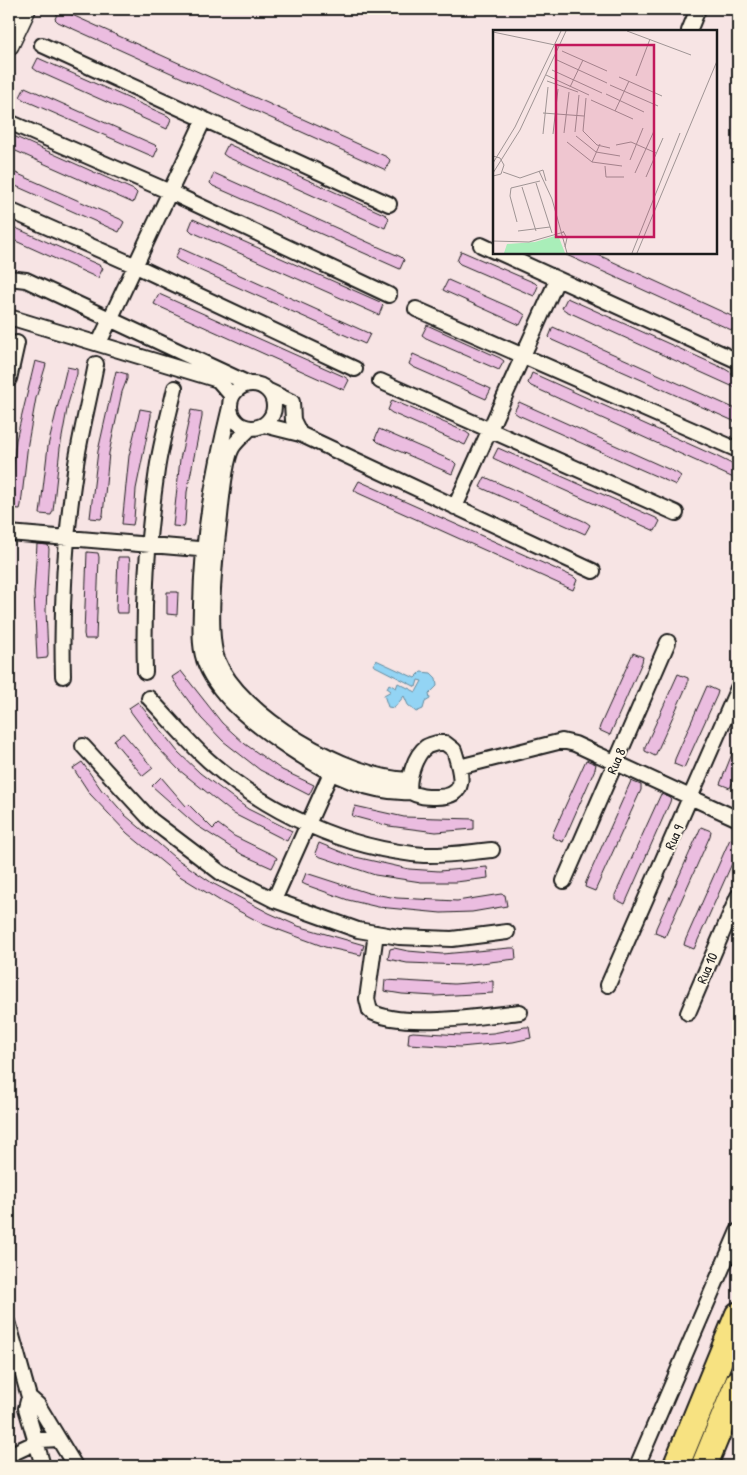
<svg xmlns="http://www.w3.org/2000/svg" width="747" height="1475" font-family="'Patrick Hand',sans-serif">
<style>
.water{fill:#93d4f4;stroke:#638a9e}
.building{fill:#ebbde0;stroke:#1c1c1c}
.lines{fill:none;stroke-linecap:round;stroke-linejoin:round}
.street-casing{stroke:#1c1c1c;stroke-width:18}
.secondary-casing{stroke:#1c1c1c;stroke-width:22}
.highway-casing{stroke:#1c1c1c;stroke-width:29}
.street{stroke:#fcf5e5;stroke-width:14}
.secondary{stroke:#fcf5e5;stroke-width:19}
.highway{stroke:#f7e281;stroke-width:25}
.labels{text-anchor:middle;stroke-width:4;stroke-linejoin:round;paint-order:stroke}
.street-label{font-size:14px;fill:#1c1c1c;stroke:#fcf5e5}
.inset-road{fill:none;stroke:#9f9494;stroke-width:1}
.view{fill:#c2185b;fill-opacity:0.15;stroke:#c2185b;stroke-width:2.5}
.inset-edge{fill:none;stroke:#1c1c1c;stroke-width:2.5}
</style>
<rect width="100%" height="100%" fill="#f7e4e4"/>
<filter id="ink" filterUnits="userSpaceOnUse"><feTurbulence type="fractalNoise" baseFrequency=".02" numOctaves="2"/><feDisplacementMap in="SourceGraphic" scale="10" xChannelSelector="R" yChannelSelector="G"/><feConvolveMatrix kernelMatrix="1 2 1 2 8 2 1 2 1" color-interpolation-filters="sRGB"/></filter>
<g filter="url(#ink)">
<path class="water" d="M376 660 415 678 421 672 431 673 436 678 437 686 429 694 430 699 425 702 423 709 416 712 408 705 404 696 394 708 388 707 384 695 391 691 387 688 389 684 396 688 398 683 416 692 422 681 418 680 416 687 373 665Z"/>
<path class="building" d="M59 9 387 157 390 160 386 170 58 22 55 19Z
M38 58 168 116 171 119 167 129 37 71 33 68Z
M25 87 155 145 158 148 154 157 24 100 20 97Z
M9 134 134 190 137 193 133 203 9 148Z
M228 144 386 215 389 218 385 228 227 157 223 154Z
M9 170 120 219 124 222 119 232 9 183Z
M214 173 401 257 404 260 400 269 213 186 210 183Z
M193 219 380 302 383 305 379 315 192 232 189 229Z
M9 225 99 265 103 268 98 278 9 238Z
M180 248 366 332 370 334 365 344 179 261 175 258Z
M461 251 535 283 538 286 534 296 460 264 457 261Z
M560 252H592L633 271 738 319V333Z
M448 280 521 312 525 315 520 325 447 292 443 290Z
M159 294 345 377 349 380 344 390 158 306 154 304Z
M567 298 725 369 738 377V389L566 311 562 308Z
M427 325 500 358 504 361 499 370 426 338 422 335Z
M553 327 738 410V423L552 340 549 337Z
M413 354 487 387 491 389 486 399 413 367 409 364Z
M35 361 46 364 45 368 36 398 28 443 21 505 20 509 9 508 16 440Z
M67 367 77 369V374L68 404 60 448 53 511 51 515 40 514 48 446Z
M116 371 127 374V379L122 392 109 453 103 515 101 519 90 518 98 451Z
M532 373 718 457 738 467V480L531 386 528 383Z
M392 400 466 432 470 435 465 445 392 413 388 410Z
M519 402 677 473 681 476 676 485 518 415 514 412Z
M140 409 151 411V416L136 489 134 520 133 525 122 524 129 456Z
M191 410 202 412V417L187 492 185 523 184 527 173 526 180 459Z
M379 429 453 461 456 464 452 474 378 442 375 439Z
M498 448 656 518 660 521 655 531 497 460 493 458Z
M485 477 586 522 590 525 585 534 484 489 480 487Z
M359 481 574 577 577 580 573 590 358 493 354 490Z
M37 544 48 545 49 549 46 610 48 654 47 658 37 659 34 593Z
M87 552 98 553 99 557 96 639H85L84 634Z
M118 557H129L130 562 128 613H117L116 609Z
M167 592H178L177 615 167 614Z
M633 653 643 657 642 662 610 735 599 730 600 726Z
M181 671 222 723 245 744 282 770 314 785 309 795 260 770 223 741 201 718 174 681 172 677Z
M678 674 688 678V683L655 756 645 751V747Z
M707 686 718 691 717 695 684 768 674 764 675 759Z
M138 702 178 752 200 773 248 809 292 831 287 841 234 814 179 770 158 748 131 712 129 708Z
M123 733 153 768 143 776 116 744 114 740Z
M738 739V772L730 788 720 784Z
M586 760 596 764 595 769 563 842 552 837 553 833Z
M82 762 103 792 104 791 125 815 174 857 212 883 269 913 298 926 364 945 361 955 325 947 263 924 222 902 178 875 127 833 90 794 73 768Z
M161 777 186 806 188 804 213 829 218 824 234 836 273 855 277 858 272 868 243 855 196 825 152 786Z
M631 781 641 785V790L595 891 585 887 586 882Z
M661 794 671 798 670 802 625 904 615 899V895Z
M355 806 404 817 474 819V829L436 832 389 826 352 816Z
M701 827 711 831 710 836 665 937 655 933 656 928Z
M730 839 738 843V850L694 949 684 945 685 941Z
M319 843 351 856 409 869 439 871 487 867 488 878 456 882H421L375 875 318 856 315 853Z
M306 873 368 893 397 898 457 901 501 894 505 895 507 906 472 912 441 913 378 907 348 900 306 885 302 883Z
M394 948 408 951 442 954 510 948H515L516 959 463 965 407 963 388 959 390 949Z
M385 980 454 984 493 981V993L435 996 402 994 384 991Z
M525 1027H529L531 1038 513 1042 460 1047 408 1044 409 1033 413 1032 460 1035 493 1033Z"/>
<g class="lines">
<defs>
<path id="street" d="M689 31 698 9
M42 45 389 204
M9 122 170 192 389 295
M9 210 136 266 355 369
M481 245 494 251
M498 252 738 361
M9 278 26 280 249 384
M416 309 738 450
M9 317 218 380 232 396
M99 343 204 119
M9 379 17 343
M380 381 676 513
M230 406a22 22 0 1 1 44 0a22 22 0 1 1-44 0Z
M269 391 292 402 293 420 300 434
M230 407C214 473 202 537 201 605 201 625 198 646 206 665 221 700 260 728 291 749 325 772 368 794 410 792
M264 425 300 434 593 571
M250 428C245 434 236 441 232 448 224 463 221 508 219 526 215 557 207 631 217 659 239 716 349 779 409 780
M455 507 557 280
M9 533 210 550
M145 672C143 604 147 538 157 470 161 442 169 415 175 388
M63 676C61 605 65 535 76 464 81 431 90 397 96 364
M149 698C169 719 188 742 209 761 268 813 346 849 424 855 446 856 470 852 492 850
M437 743H445L454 750C461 773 470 797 436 797 426 797 419 797 410 792 407 780 415 755 426 747 429 745 434 744 437 743Z
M83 746 151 820 221 873 274 900 358 930 399 937 452 939 507 932
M459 767 562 741 575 744 738 819
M564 881 668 642
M274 900 334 766
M376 933 367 999 370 1011C400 1029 484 1016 520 1012
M608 985 738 688
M688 1013 738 896
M9 1325 29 1397 38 1405 75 1466
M29 1397 26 1408 43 1466
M9 1455 41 1440 58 1439
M637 1466 738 1231"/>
<path id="secondary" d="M9 45 26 9"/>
<path id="highway" d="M676 1466 738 1315
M704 1466 738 1383"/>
</defs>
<use href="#street" class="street-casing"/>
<use href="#secondary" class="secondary-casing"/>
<use href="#highway" class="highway-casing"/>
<use href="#street" class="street"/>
<use href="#secondary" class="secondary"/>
<use href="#highway" class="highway"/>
</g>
</g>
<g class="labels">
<g class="street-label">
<text transform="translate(616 761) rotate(-66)" y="5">Rua 8</text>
<text transform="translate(674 837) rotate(-66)" y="5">Rua 9</text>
<text transform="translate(707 968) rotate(-67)" y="5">Rua 10</text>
</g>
</g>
<g transform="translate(493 30)">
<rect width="224" height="224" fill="#f7e4e4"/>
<path d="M65 205 72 223H11L14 214 42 212Z" fill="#a9eeb9"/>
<path class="inset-road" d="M134 1 198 25M0 2 62 15M69 21 114 41M64 30 114 53M59 40 109 63M53 45 96 65M143 46 157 9M126 47 169 66M54 51 85 62M117 55 165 76M77 57 90 30M113 64 151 82M93 68 90 101 104 115 117 118M98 70 140 89M122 81 136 51M50 83 91 86M82 102 86 65M71 103 76 62M50 104 55 57M60 104 65 59M83 106 103 122 127 126M74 112 99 132 129 136M123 115 138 112 163 123M0 126 7 128 11 135 8 144 0 146M137 130 150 98M99 132 107 114M0 133 22 97 68 1M112 136 113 147H131M46 141 59 169 74 223M10 142 27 148 50 140 53 151M0 143 27 100 73 1M142 143 161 101M153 147 170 108M43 153 59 203M29 157 43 201M24 192 17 166 18 158 47 151M25 201 57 197M70 201 74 208 72 217M0 211 36 212 71 202M139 223 187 103M144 223 224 31"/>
<path class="view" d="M63 15H161V207H63Z"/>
<rect width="224" height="224" class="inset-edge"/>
</g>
<rect width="747" height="1475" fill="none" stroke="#fcf5e5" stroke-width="30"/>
<rect x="15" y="15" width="717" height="1445" fill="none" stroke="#1c1c1c" stroke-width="2" filter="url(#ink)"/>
</svg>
